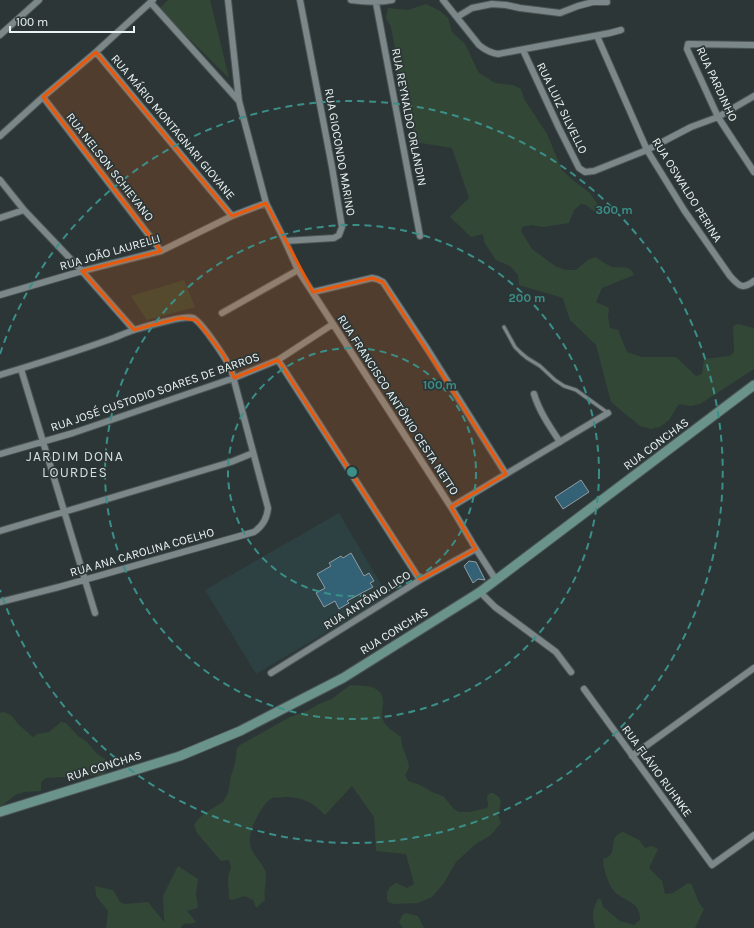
<svg xmlns="http://www.w3.org/2000/svg" width="754" height="928" font-family="Karla,sans-serif">
<style>
.built{fill:#2d4042}
.green{fill:#334737}
.building{fill:#336276;stroke:#929ca1}
.lines{fill:none;stroke-linecap:round;stroke-linejoin:round}
.lane-casing{stroke:#4c5455;stroke-width:5}
.street-casing{stroke:#4c5455;stroke-width:8}
.secondary-casing{stroke:#4c5455;stroke-width:11}
.lane{stroke:#7b8788;stroke-width:3}
.street{stroke:#7b8788;stroke-width:6}
.secondary{stroke:#6a938c;stroke-width:9}
.marked{fill:#e8590c;fill-opacity:0.2;stroke:#e8590c;stroke-width:3;stroke-linejoin:round}
.ring{fill:none;stroke:#3b8f88;stroke-width:2;stroke-dasharray:7 5}
.labels{text-anchor:middle;stroke-width:3.5;stroke-linejoin:round;paint-order:stroke}
.street-label{font-size:12px;fill:#ebf2f2;stroke:#2c3637}
.quarter-label{font-size:14px;letter-spacing:1px;fill:#d2dfe0;stroke:#2c3637}
.centre{fill:#3b8f88;stroke:#2c3637;stroke-width:2}
.ring-label{font-size:12px;text-anchor:middle;font-weight:bold;fill:#3b8f88;stroke:#2c3637;stroke-width:3.5;stroke-linejoin:round;paint-order:stroke}
</style>
<rect width="100%" height="100%" fill="#2c3637"/>
<path class="built" d="M339 513 388 596 256 674 205 590Z"/>
<path class="green" d="M168 0H210L229 78 159 9Z
M426 4 440 11 448 18 452 32 465 44 479 73 495 83 513 85 521 89 524 99 547 134 562 170 574 181 590 193 598 205 600 216 586 205 581 204 574 210 569 223 543 227 531 225 522 227 521 231 532 249 555 266 565 270H576L588 260 595 257C600 260 607 265 612 267 622 269 629 263 634 275L602 288 596 302 609 308 608 316 610 328 618 330 627 352 642 357H676L696 376 702 374 704 359 730 356 734 352 733 326 738 324 754 328V369L700 404 691 406 679 404 669 420 660 427 651 429 640 426 611 402 596 345 570 320 563 298 519 285 518 275 510 266 496 260 484 242 483 234 471 237 450 217 469 198 452 148 415 142 413 128 404 110 397 86V60L391 27 386 18 388 8 408 10Z
M184 280 195 307 147 320 131 296Z
M350 685C363 686 382 684 383 701 384 708 380 713 383 720 386 728 395 732 401 737L402 745 409 765 408 770 405 775 408 781 420 785 432 792 443 796 455 810 460 812H469L487 808 488 805 487 796 490 793H493L499 797 501 802 498 815 501 823 490 836 477 843 456 862 444 883 432 897 418 903 393 904 388 902C385 893 388 887 396 883L407 888 414 884 406 854 376 851 374 817 352 786 325 815C312 802 303 797 284 797 281 798 276 797 272 798 266 801 260 811 257 817 253 824 249 835 250 843 251 854 261 861 265 870 268 880 263 890 265 900L256 908 253 900 245 896 232 900 229 899 228 877 231 867 229 860 221 861 197 833 194 825 198 819 205 813 223 802 228 793 231 776 235 764 237 748 240 745 290 717 307 711 319 704 332 699Z
M3 712 11 715 19 725 33 737 37 734 49 732 61 722 66 723 78 736 87 742 96 753 105 759 108 769 103 775 46 778 41 782V791L24 792 19 794 18 793 0 807V713Z
M623 832 639 840 645 848 652 846 658 849 649 868 662 881 665 894 673 893 688 883 692 885 699 903 704 909 695 928H595C592 916 592 910 598 899H601L603 907 620 921 634 925 640 920C640 902 629 903 617 894 609 888 603 868 603 859 621 855 605 837 623 832Z
M178 866 198 879 196 894 198 906 197 908 187 911 196 922C191 925 186 922 182 925L181 928H106L108 911 96 896 95 886 113 890 120 902 125 904 148 902 164 922 163 896Z
M406 913 418 916 424 928H403L399 923 402 915Z"/>
<path class="building" d="M581 480 589 492 563 509 555 497Z
M351 553 364 576 369 573 374 581 370 583 373 587 347 601 349 603 339 609 335 601 324 607 316 593 325 588 317 574 331 566 329 563 341 556 343 558Z
M469 561 476 562 485 580 478 579 473 583 464 566Z"/>
<g class="lines">
<defs>
<path id="lane" d="M504 327 515 347 521 353 527 358 540 366 555 380 564 386 576 390 608 413"/>
<path id="street" d="M228 0 239 101 266 203 285 241 334 238 339 235 342 227 332 167 300 0
M351 0C365 2 378 3 392 0
M443 0 479 45C485 50 491 53 498 54L610 33 621 30
M151 3 239 101
M376 3 420 236
M457 17 472 8 492 4 506 5 520 8 560 13 578 6 593 2H607
M0 35 39 0
M597 36 647 150 684 210 730 276C739 286 742 290 754 281
M754 45 688 44 687 49 718 117 754 172
M523 50 559 128 579 168 585 172 594 171 647 150 691 127 718 117 754 96
M96 52 232 216
M43 97 161 251
M0 136 43 97 96 52 153 0
M0 180 24 210 82 271 134 330
M0 218 24 210
M285 241 298 270 333 324 451 507 476 549 496 580
M313 292 372 278 377 279 383 282 428 350 506 474
M0 295 82 271 161 251 232 216 266 203
M222 313 298 270
M278 360 420 580
M21 369 95 613
M0 375C36 364 72 353 108 340 117 337 125 333 134 330 144 327 185 315 193 318 202 322 226 359 231 369L268 508C267 519 263 526 254 532L59 587 0 602
M534 394C539 411 550 427 560 442
M0 454 73 433 234 378 278 360 333 324
M451 507 608 413
M0 531 231 462 253 453
M480 592 495 607 556 652 571 672
M271 673 420 580 476 549
M584 689 712 865 754 835
M632 756 754 668"/>
<path id="secondary" d="M0 812 180 756 240 731 343 678 480 592 754 385"/>
</defs>
<use href="#lane" class="lane-casing"/>
<use href="#street" class="street-casing"/>
<use href="#secondary" class="secondary-casing"/>
<use href="#lane" class="lane"/>
<use href="#street" class="street"/>
<use href="#secondary" class="secondary"/>
</g>
<path class="marked" d="M96 52 232 216 266 203 313 292 372 278 383 282 506 474 451 507 476 549 420 580 278 360 234 378 223 354 196 320 180 318 134 330 82 271 161 251 43 97Z"/>
<g class="ring">
<circle cx="352" cy="472" r="124"/>
<circle cx="352" cy="472" r="247"/>
<path d="M0 354A371 371 0 1 1 0 590"/>
</g>
<g class="labels">
<g class="street-label">
<text transform="translate(717 84) rotate(65)" y="4">RUA PARDINHO</text>
<text transform="translate(562 108) rotate(64)" y="4">RUA LUIZ SILVELLO</text>
<text transform="translate(409 117) rotate(79)" y="4">RUA REYNALDO ORLANDIN</text>
<text transform="translate(173 127) rotate(50)" y="4">RUA MÁRIO MONTAGNARI GIOVANE</text>
<text transform="translate(340 152) rotate(80)" y="4">RUA GIOCONDO MARINO</text>
<text transform="translate(110 167) rotate(52)" y="4">RUA NELSON SCHIEVANO</text>
<text transform="translate(687 190) rotate(58)" y="4">RUA OSWALDO PERINA</text>
<text transform="translate(110 252) rotate(-16)" y="4">RUA JOÃO LAURELLI</text>
<text transform="translate(155 392) rotate(-19)" y="4">RUA JOSÉ CUSTODIO SOARES DE BARROS</text>
<text transform="translate(398 405) rotate(57)" y="4">RUA FRANCISCO ANTÔNIO CESTA NETTO</text>
<text transform="translate(656 444) rotate(-37)" y="4">RUA CONCHAS</text>
<text transform="translate(142 552) rotate(-16)" y="4">RUA ANA CAROLINA COELHO</text>
<text transform="translate(367 600) rotate(-32)" y="4">RUA ANTÔNIO LICO</text>
<text transform="translate(394 631) rotate(-32)" y="4">RUA CONCHAS</text>
<text transform="translate(104 766) rotate(-17)" y="4">RUA CONCHAS</text>
<text transform="translate(657 771) rotate(54)" y="4">RUA FLÁVIO RUHNKE</text>
</g>
<g class="quarter-label">
<text x="75" y="461">JARDIM DONA<tspan x="75" dy="16">LOURDES</tspan></text>
</g>
</g>
<circle cx="352" cy="472" r="6" class="centre"/>
<g class="ring-label">
<text x="614" y="214">300 m</text>
<text x="527" y="302">200 m</text>
<text x="440" y="389">100 m</text>
</g>
<path d="M10 26v6h124v-6" fill="none" stroke="#ebf2f2" stroke-width="2"/>
<text x="16" y="26" font-size="12" fill="#ebf2f2" stroke="#2c3637" stroke-width="3" paint-order="stroke">100 m</text>
</svg>
